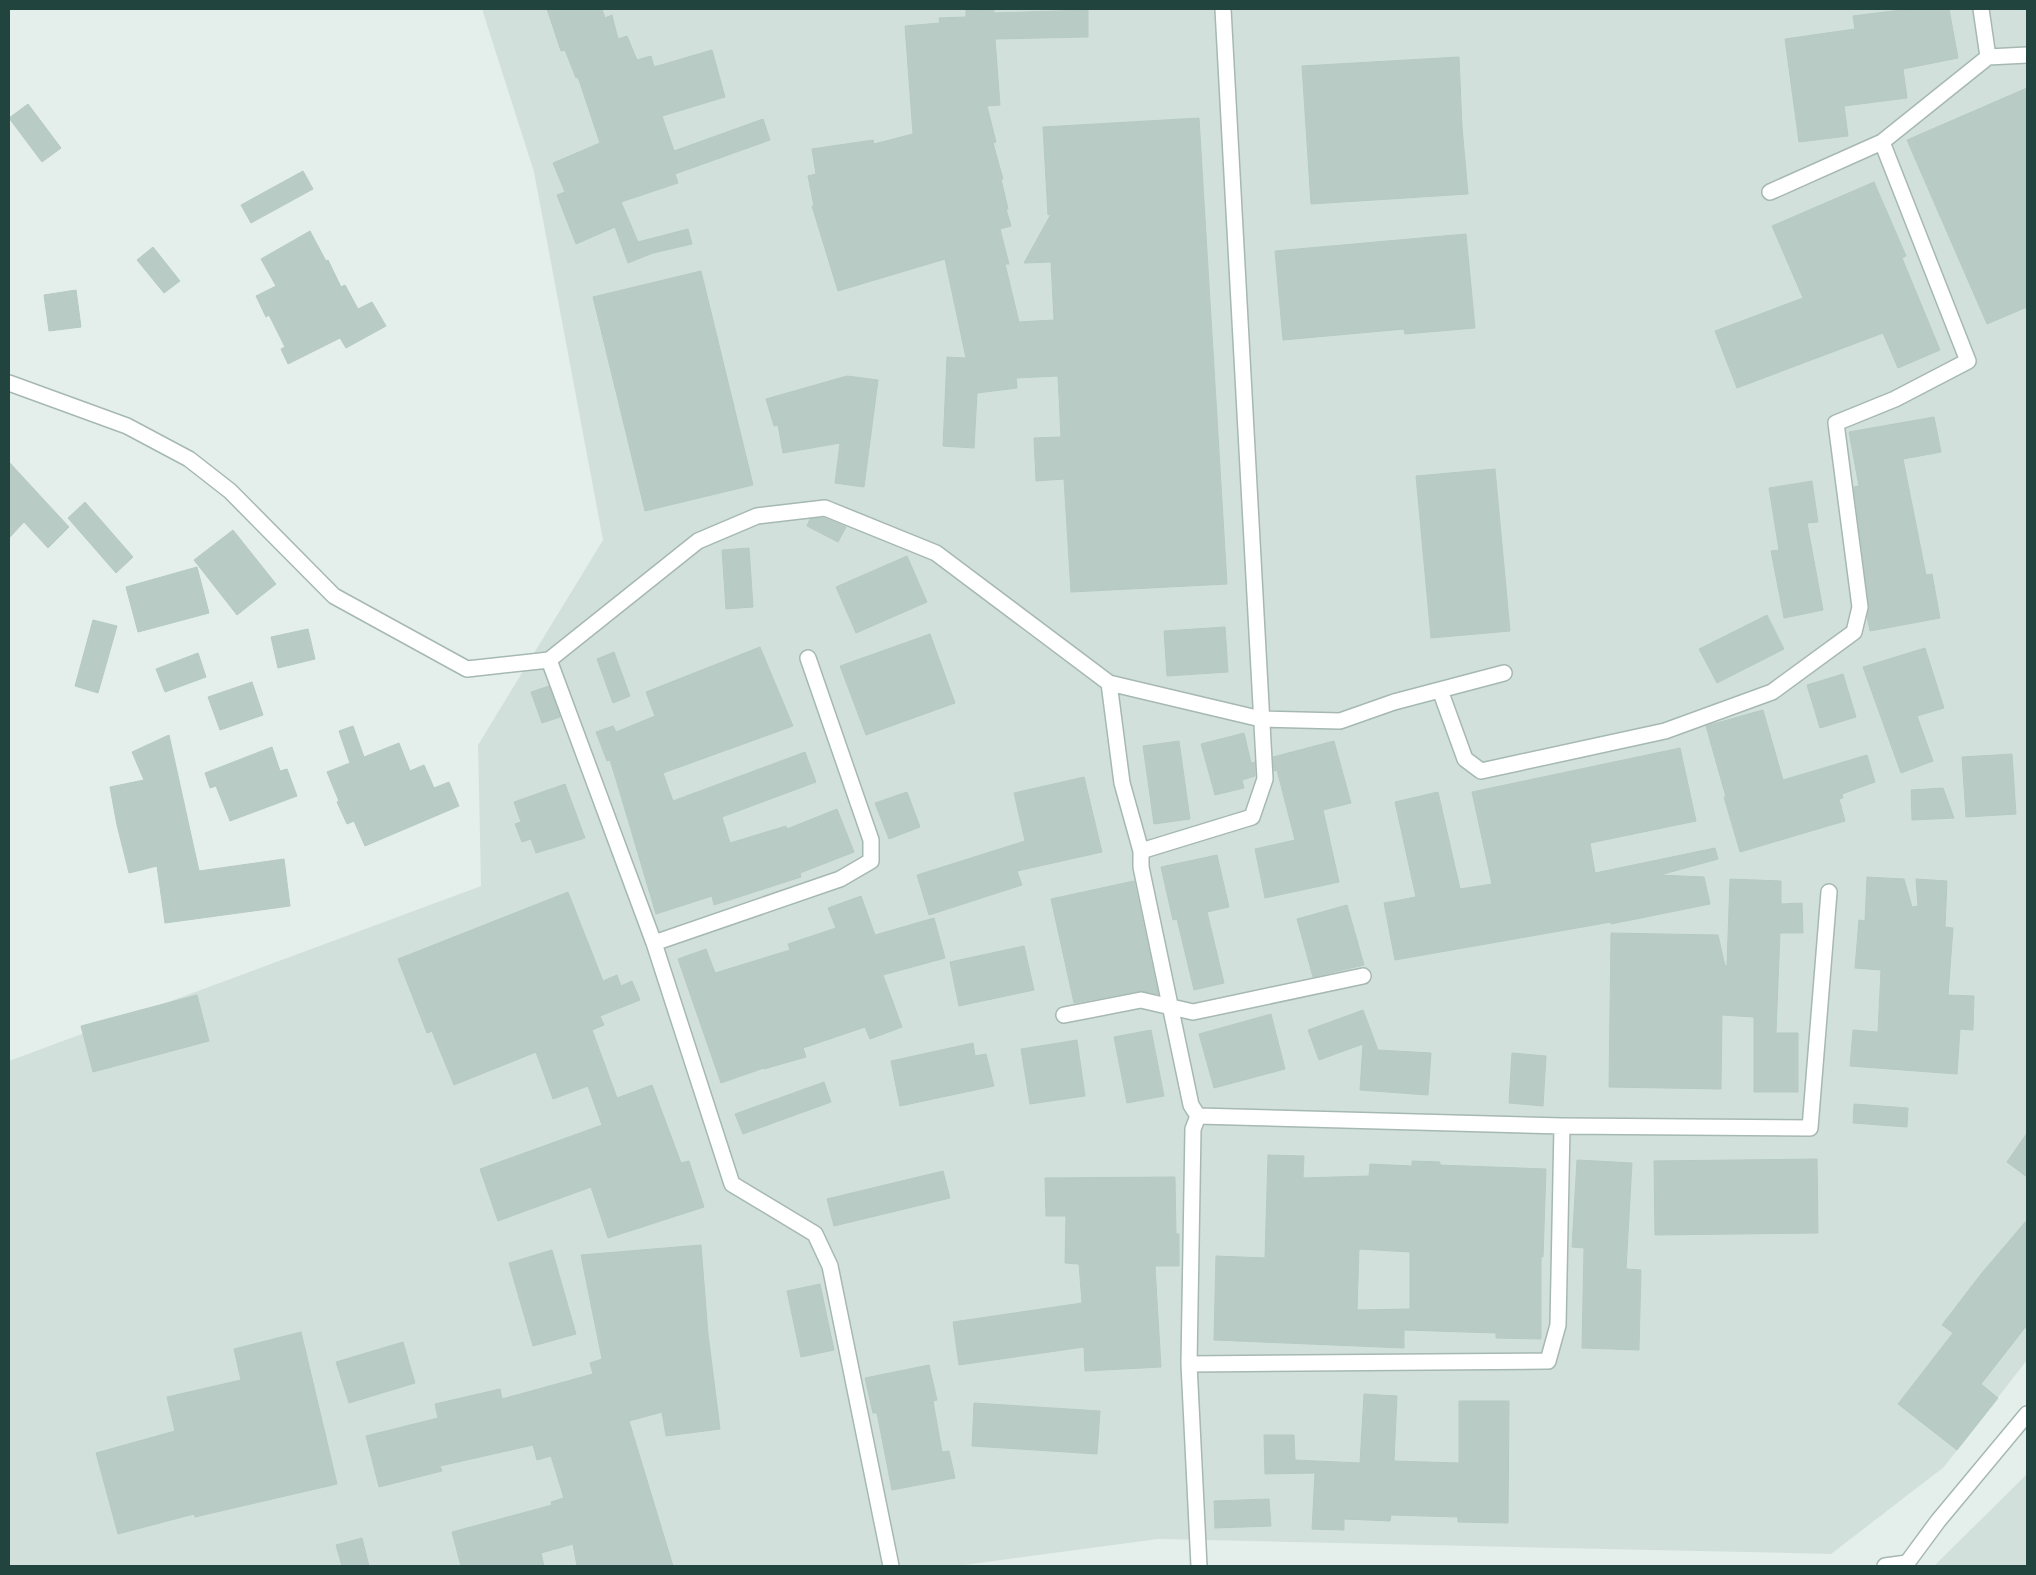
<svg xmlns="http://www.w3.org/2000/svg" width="2036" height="1575" font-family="'DM Sans',sans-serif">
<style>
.built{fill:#d2e0db}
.building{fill:#b9cbc5;stroke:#b6cac4;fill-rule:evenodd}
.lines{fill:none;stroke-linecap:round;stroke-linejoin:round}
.minor-casing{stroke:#a6b8b4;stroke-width:18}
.minor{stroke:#fff;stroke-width:15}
</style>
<rect width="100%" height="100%" fill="#e4efeb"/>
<path class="built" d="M482 9H2027V1360L1944 1467 1831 1554 1158 1539 957 1566H9V1061L481 886 478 745 603 540 534 172Z
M2027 1474V1566H1931L1935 1565Z"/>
<path class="building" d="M547 9H602L605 18 612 15 618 39 627 36 637 60 651 56 654 67 712 50 725 97 662 116 674 151 763 119 770 140 675 174 678 183 621 202 638 242 688 229 692 244 653 253 628 263 615 227 576 244 557 195 565 192 553 163 600 143 578 77 576 78 565 50 561 51Z
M994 9V13L1088 10V37L995 39 1000 105 987 106 996 142 993 143 1003 179H1001L1008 209H1006L1011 226 1000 229 1009 264H1005L1019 322 1054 320 1051 262 1024 263 1051 214 1048 215 1043 127 1199 118 1227 584 1071 592 1064 479 1036 481 1034 438 1061 437 1058 376 1016 378 1017 388 977 393 974 448 943 446 947 357 966 358 945 259 838 291 812 206H814L808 176 816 174 812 149 873 140 874 144 913 134 905 26 940 23 939 18 966 17V10Z
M1909 9H1949L1958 58 1903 69 1907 98 1844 106 1848 136 1799 142 1785 39 1855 29 1853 16Z
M1459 57 1462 127 1468 194 1311 204 1302 66Z
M2027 88V307L1987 324 1907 140Z
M28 104 61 148 42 162 9 118Z
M303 171 313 189 251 223 241 205Z
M1874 182 1906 256 1902 258 1940 350 1898 368 1883 333 1737 388 1715 331 1803 298 1772 226Z
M310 231 326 261 328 260 341 287 345 285 358 309 372 302 386 326 346 348 340 338 288 364 281 349 285 347 269 315 266 317 256 296 276 286 261 259Z
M1466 234 1475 328 1405 334 1404 329 1283 340 1275 251Z
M153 247 180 281 164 293 137 260Z
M701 271 753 485 645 511 593 297Z
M76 290 81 327 49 331 44 295Z
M847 376 878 380 864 487 835 483 840 443 783 453 778 425 774 426 766 399Z
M1934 417 1941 452 1903 459 1926 575 1932 574 1940 618 1870 631 1867 616 1869 606 1854 487 1859 486 1849 432Z
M9 462 69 527 48 548 24 522 9 538Z
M1495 469 1510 631 1431 638 1416 476Z
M1812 481 1818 522 1807 523 1823 610 1784 618 1771 551 1779 550 1769 488Z
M85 502 133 557 116 573 68 518Z
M824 518 846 527 838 542 807 526 810 519Z
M233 530 276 584 237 615 194 560Z
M749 548 753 607 726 609 722 550Z
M907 556 927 602 856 633 836 587Z
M197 567 209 613 138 632 126 587Z
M1767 615 1784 649 1717 683 1699 649Z
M93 620 117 626 98 693 75 686Z
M1225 627 1228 672 1167 676 1164 631Z
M308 629 315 659 278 668 271 637Z
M930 634 955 703 866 735 840 666Z
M760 647 793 726 663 773 673 801 805 752 816 782 722 817 730 843 786 826 787 829 837 809 854 852 800 873 801 877 714 905 712 896 656 914 618 786 610 760 607 761 596 732 613 726 616 732 655 716 646 692Z
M1925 648 1944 708 1917 716 1933 761 1901 773 1863 667Z
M614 652 630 696 613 703 597 659Z
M198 653 206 677 165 692 156 669Z
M1843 674 1856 717 1820 728 1807 685Z
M252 682 263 715 220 730 208 697Z
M549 686 560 717 542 723 531 692Z
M1763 710 1783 780 1867 755 1875 782 1842 794 1843 798 1839 799 1845 821 1740 852 1724 797H1726L1706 726Z
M353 726 364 757 399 743 410 771 424 765 434 788 449 782 459 806 365 846 354 821 347 824 337 802 339 801 327 772 350 763 339 731Z
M1244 733 1251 763 1255 762V776L1242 780 1244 788 1215 795 1201 744Z
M169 735 199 871 284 859 290 906 165 923 157 866 129 873 117 825 110 787 144 780 132 752Z
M1179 741 1190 819 1154 824 1143 746Z
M1334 741 1351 803 1323 810 1339 882 1265 898 1255 849 1295 840 1277 770 1274 771 1273 757Z
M272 747 280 771 287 769 297 796 230 821 216 786 210 788 205 773Z
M1680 748 1696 821 1590 843 1595 873 1715 848 1718 859 1660 875 1704 877 1710 904 1611 924V922L1395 960 1384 903 1416 897 1395 802 1438 792 1460 889 1492 884 1472 792Z
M2012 754 2016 814 1966 817 1962 757Z
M1084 777 1102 852 1017 871 1022 885 929 915 917 875 1025 841 1014 793Z
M565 784 585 838 536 853 531 839 522 842 515 824 521 822 514 802Z
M1943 788 1954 818 1912 820 1911 790Z
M907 792 920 827 889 839 875 803Z
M1217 855 1229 907 1207 912 1224 983 1194 990 1177 919 1173 920 1161 867Z
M1867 877 1904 879 1912 907 1918 906 1916 879 1947 881 1945 927 1953 928 1948 995 1974 996 1973 1030 1960 1029 1957 1074 1850 1066 1853 1030 1878 1032 1881 970 1855 968 1859 920 1865 921Z
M1730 879 1781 881V904L1802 903 1803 933H1780L1776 1033H1798V1092H1754V1017L1722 1015 1721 1089 1609 1087 1611 933 1718 935 1725 966H1727Z
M1134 881 1158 994 1139 991 1074 1003 1051 899Z
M568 892 603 981 617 975 621 986 632 981 640 1000 600 1016 604 1025 592 1030 617 1098 652 1085 681 1163 689 1161 704 1207 608 1238 591 1187 498 1221 480 1169 602 1125 588 1086 553 1099 536 1052 454 1085 432 1031 427 1033 398 959Z
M861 896 875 935 934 918 945 958 883 975 902 1027 870 1039 865 1027 803 1048 806 1057 764 1069V1068L721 1083 678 959 706 949 715 973 790 950 788 944 836 928 828 908Z
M1347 905 1364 965 1313 977 1297 919Z
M1024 946 1034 990 959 1006 950 962Z
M197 995 209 1041 93 1072 81 1026Z
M1363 1010 1378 1050 1431 1053 1428 1095 1360 1090 1363 1044 1319 1060 1308 1030Z
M1271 1014 1285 1069 1214 1088 1199 1034Z
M1151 1030 1164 1096 1127 1103 1114 1037Z
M1077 1040 1085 1096 1030 1104 1021 1049Z
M973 1043 975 1056 986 1054 994 1086 900 1106 891 1061Z
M1512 1053 1546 1056 1543 1106 1509 1103Z
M824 1082 831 1102 743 1134 735 1114Z
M1854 1104 1908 1108 1907 1127 1853 1123Z
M2027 1133V1177L2007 1162Z
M1268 1155 1304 1156 1303 1178 1369 1176 1370 1164 1412 1166V1161L1440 1162V1165L1546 1169 1543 1257H1541V1339L1496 1338V1333L1404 1330V1348L1214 1340 1216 1256 1265 1258ZM1359 1249 1410 1252V1309L1357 1310Z
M1817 1159 1818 1233 1655 1235 1654 1161Z
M1577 1160 1632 1163 1626 1269 1641 1270 1639 1350 1582 1348 1584 1248 1572 1247Z
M943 1171 950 1198 834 1226 827 1199Z
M1175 1177 1176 1234H1179V1266H1155L1161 1367 1085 1371 1084 1347 959 1365 953 1322 1082 1303 1079 1264 1065 1263 1066 1216H1046L1045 1178Z
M2027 1220V1325L1981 1384 1998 1398 1957 1450 1898 1404 1953 1333 1942 1325 1981 1274Z
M701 1245 708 1334 720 1429 666 1436 662 1412 629 1421 673 1566H577L573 1544 541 1553 544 1566H461L452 1532 552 1505 551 1502 564 1498 551 1456 537 1460 533 1445 440 1466 442 1471 379 1487 366 1436 438 1418 435 1404 500 1389 502 1399 593 1374 590 1363 602 1359 581 1255Z
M552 1250 576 1334 533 1346 509 1263Z
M820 1284 834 1350 801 1357 787 1291Z
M301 1332 337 1484 195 1517 194 1514 118 1534 96 1453 175 1431 167 1397 241 1380 234 1349Z
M403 1342 415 1383 349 1403 336 1362Z
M929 1365 937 1400 933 1401 942 1452 949 1451 955 1478 892 1490 877 1413H873L865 1378Z
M1364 1394 1397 1396 1394 1461 1459 1463V1401H1509L1508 1523 1458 1522V1517L1391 1515 1390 1521 1344 1519V1530L1312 1529 1315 1473 1265 1474 1264 1435H1294L1295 1460 1360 1463Z
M974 1403 1100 1411 1097 1454 972 1446Z
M1269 1499 1271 1526 1215 1528 1214 1501Z
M362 1538 369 1566H342L336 1545Z"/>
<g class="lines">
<defs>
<path id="minor" d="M1988 57 2027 55
M1770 192 1882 142 1988 57 1981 9
M9 383 127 426 189 459 230 491 334 596 467 669 549 660 698 541 757 516 825 508 936 553 1109 683 1261 719 1340 721 1394 702 1504 673
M549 660 654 943 732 1184 815 1234 830 1266 891 1566
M1109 683 1122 783 1141 851V867L1191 1105 1198 1116
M1440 690 1465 759 1481 771 1665 731 1772 692 1854 632 1860 607 1836 423 1895 399 1968 361 1882 142
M1141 851 1252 817 1265 779 1223 9
M654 943 840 879 871 861V840L808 658
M1064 1015 1141 1000 1193 1012 1363 976
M1198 1116 1562 1126 1810 1128 1829 892
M1198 1116 1193 1129 1189 1364 1199 1566
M1189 1364 1548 1361 1558 1325 1562 1126
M1885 1566 1907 1563 1938 1521 2027 1414"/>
</defs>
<use href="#minor" class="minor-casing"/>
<use href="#minor" class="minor"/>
</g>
<rect width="2036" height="1575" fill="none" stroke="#21443e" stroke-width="20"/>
</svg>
